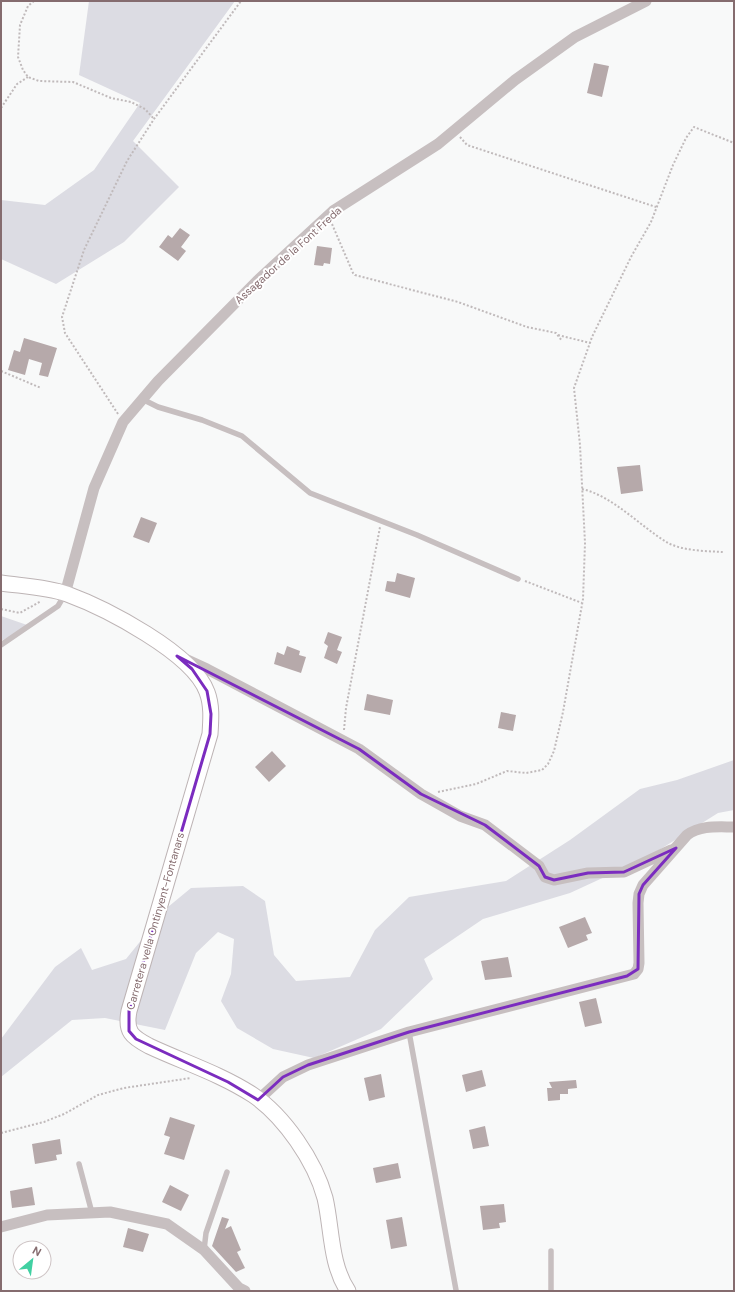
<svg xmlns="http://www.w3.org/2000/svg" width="735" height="1292" font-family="'DM Sans',sans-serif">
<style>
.green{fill:#dcdce3}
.building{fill:#b6a9aa}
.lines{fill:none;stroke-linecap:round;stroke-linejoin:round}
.secondary-casing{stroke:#bdb4b5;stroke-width:17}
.path{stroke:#c0babb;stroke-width:2;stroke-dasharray:2 2;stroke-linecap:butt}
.lane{stroke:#c7bfc0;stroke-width:5.5}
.street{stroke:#c7bfc0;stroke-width:11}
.secondary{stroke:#fff;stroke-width:15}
.marked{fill:none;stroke:#7b2cbf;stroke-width:3;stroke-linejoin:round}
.labels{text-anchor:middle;stroke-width:4;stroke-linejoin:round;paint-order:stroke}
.street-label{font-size:11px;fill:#856c6f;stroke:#fff}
</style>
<rect width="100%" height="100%" fill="#f8f9f9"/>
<path class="green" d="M89 1H235L133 141 179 187 124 242 56 284 1 259V200L45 205 94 170 140 103 79 75Z
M1 616 30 626 1 641Z
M734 760V810L718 813 648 857 570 893 483 919 424 959 433 979 381 1029 314 1058 273 1049 237 1028 221 1001 231 974 234 939 218 932 196 953 165 1030 105 1018 72 1020 1 1077V1039L55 967 81 948 92 970 126 959 168 907 191 888 243 886 265 901 274 955 296 981 350 977 375 930 409 897 506 881 570 840 640 789 677 780Z"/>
<path class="building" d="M594 63 609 66 602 97 587 93Z
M180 228 190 235 181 247 186 251 178 261 159 247 168 235 172 238Z
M317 246 332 248 330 264 324 263 323 266 314 265Z
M24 338 57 348 48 377 39 375 42 363 29 359 25 375 8 370 14 350 20 352Z
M640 465 643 491 621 494 617 467Z
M141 517 157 523 149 543 133 537Z
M397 573 415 578 410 598 385 591 387 581 395 582Z
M328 632 342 637 337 650 342 652 337 664 324 658 328 646 324 643Z
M287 646 300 651 299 655 306 657 301 673 274 664 277 652 284 655Z
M367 694 393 700 390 715 364 710Z
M501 712 516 715 513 731 498 728Z
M272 751 286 766 269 782 255 767Z
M585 917 592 933 586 935 588 940 568 948 559 927Z
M508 957 512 977 485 980 481 961Z
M596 998 602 1023 585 1027 579 1002Z
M482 1070 486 1086 466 1092 462 1075Z
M381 1074 385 1097 369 1101 364 1078Z
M576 1080 577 1088 568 1089V1094H560V1100L548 1101 547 1088H552L549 1082Z
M170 1117 195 1125 184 1160 164 1154 170 1137 164 1135Z
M485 1126 489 1146 473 1149 469 1130Z
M60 1139 62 1154 56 1155 57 1160 35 1164 32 1144Z
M398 1163 401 1178 376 1183 373 1168Z
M170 1185 189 1195 181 1211 162 1202Z
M32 1187 35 1205 12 1208 10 1191Z
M504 1204 506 1222 499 1223 500 1228 483 1230 480 1206Z
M222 1217 229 1219 225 1229 231 1226 241 1250 237 1252 245 1268 236 1272 212 1246Z
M402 1217 407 1246 391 1249 386 1220Z
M128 1228 149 1234 143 1252 123 1247Z"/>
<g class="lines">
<defs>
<path id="secondary" d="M1 583C22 586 47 587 67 594 105 608 193 653 207 692 212 705 211 719 210 734L129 1011C125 1032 132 1037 149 1046 183 1062 221 1074 253 1095 284 1116 315 1161 325 1198 332 1228 330 1264 348 1291"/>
</defs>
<use href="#secondary" class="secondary-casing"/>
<path class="path" d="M34 1 28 6 20 25 18 57 23 70 28 77 39 81 73 82 111 98 131 102 145 109 154 119
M1 108 17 84 28 77
M460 137 467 145 656 207
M332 224 353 273 355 275 458 302 527 327 556 333 562 341
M558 335 590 343
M1 371 41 388
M118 414 65 333 62 317 84 250 127 161 154 119 241 1
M582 489C613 496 641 527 668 543 684 551 705 551 723 552
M525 581 582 603
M1 609 20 613 41 601
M344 730 346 708 380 527
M438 792 476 784 507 771 526 773 542 770 548 764 554 751 563 712 583 599 585 543 580 445 574 388 592 337 631 257 651 222 673 165 686 138 694 127 734 143
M1 1133 44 1122 64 1114 98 1095 124 1088 191 1078"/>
<path class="lane" d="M142 399 158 407 202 420 242 436 310 493 417 535 518 579
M1 645 58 606 65 594
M409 1032 456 1290
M79 1164 92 1213
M204 1250 206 1233 227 1172
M551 1291V1251"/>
<path class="street" d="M65 594 94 488 123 422 158 381 257 281 333 211 438 144 515 80 575 37 646 1
M183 658 207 669 359 749 421 794 460 816 485 825 539 866 545 877 554 880 588 873 624 872 671 850
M258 1100 283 1077 308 1065 409 1032 634 974 638 969 639 963 638 903 639 894 643 885 687 835C701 825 717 827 734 827
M1 1227 47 1215 110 1212 167 1224 204 1250 239 1288 245 1291"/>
<use href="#secondary" class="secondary"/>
</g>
<path class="marked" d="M177 656 359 749 421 794 485 825 539 866 545 877 554 880 588 873 624 872 676 848 643 885 639 894 638 969 627 976 409 1032 308 1065 283 1077 258 1100 228 1082 136 1039 129 1031V1011L210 734 211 714 207 691 192 669Z"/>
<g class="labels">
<g class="street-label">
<text transform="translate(288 255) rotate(-42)" y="4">Assagador de la Font Freda</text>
<text transform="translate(155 921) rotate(-74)" y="4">Carretera vella Ontinyent-Fontanars</text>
</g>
</g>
<rect width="735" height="1292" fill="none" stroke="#856c6f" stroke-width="4"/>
<g transform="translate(32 1260) rotate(29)"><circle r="19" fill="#ffffff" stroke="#cec4c5"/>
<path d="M0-3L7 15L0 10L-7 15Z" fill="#41d0a2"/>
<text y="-6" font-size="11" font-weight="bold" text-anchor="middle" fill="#856c6f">N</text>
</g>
</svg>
